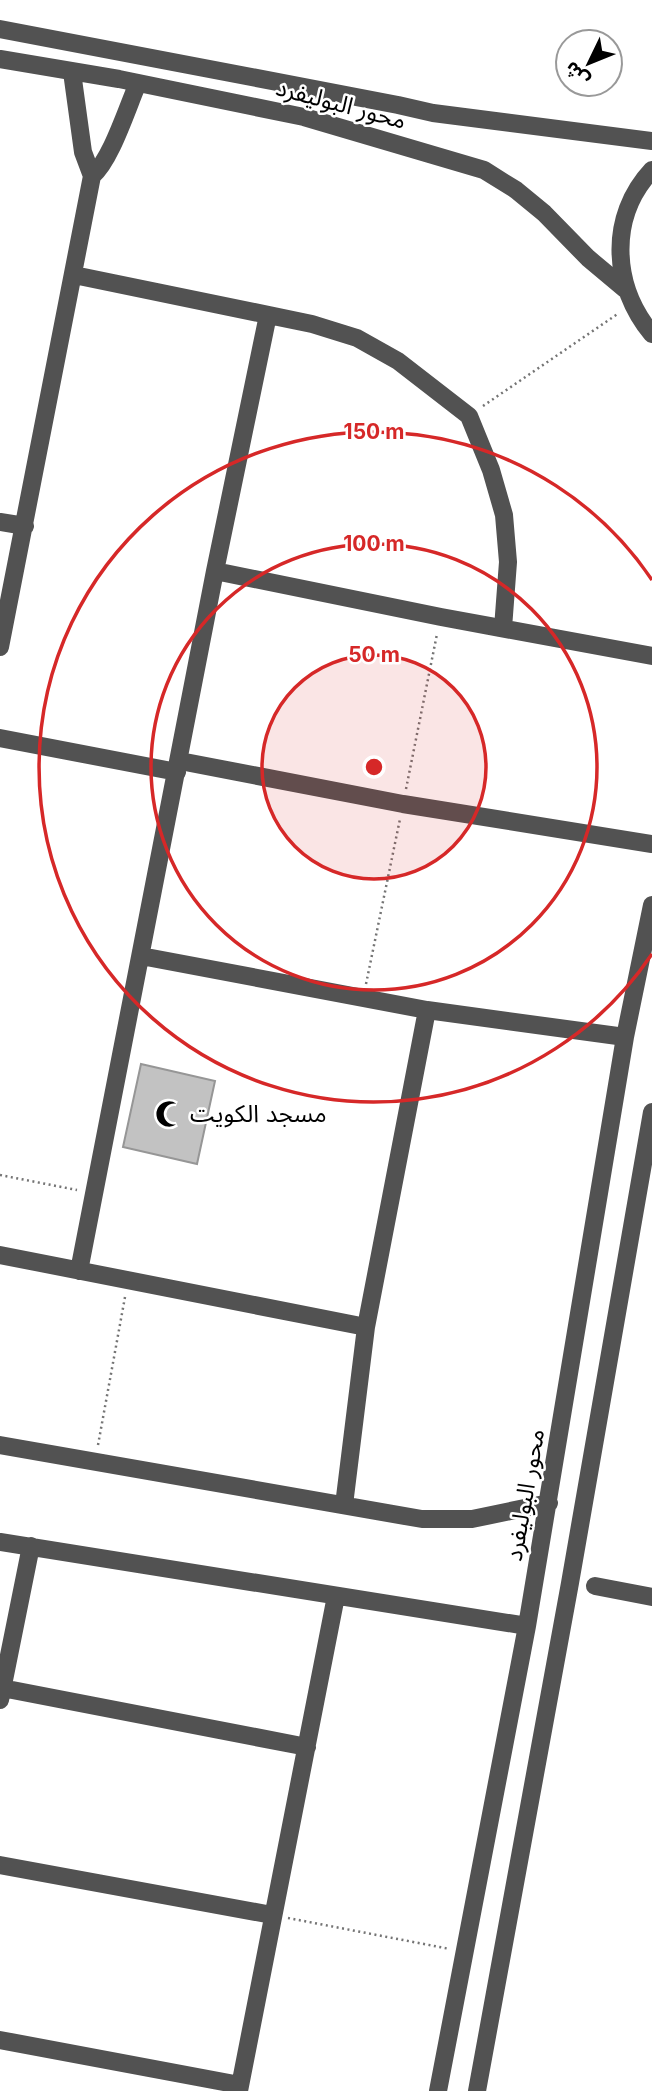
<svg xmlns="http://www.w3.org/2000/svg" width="652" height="2091" font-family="Inter,'Noto Sans Arabic',sans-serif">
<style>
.building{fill:#c2c2c2;stroke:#969696;stroke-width:2}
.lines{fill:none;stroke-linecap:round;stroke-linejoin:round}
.path{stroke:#747474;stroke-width:2.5;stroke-dasharray:2 3.5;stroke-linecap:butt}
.minor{stroke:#525252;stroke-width:18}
.ring{fill:none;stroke:#d62828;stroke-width:3.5}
.labels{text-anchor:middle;stroke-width:5;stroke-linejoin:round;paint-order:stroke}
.street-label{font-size:24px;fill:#000;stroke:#fff}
.poi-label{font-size:24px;fill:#000;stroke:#fff;text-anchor:start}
.centre{fill:#d62828;stroke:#fff;stroke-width:3.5}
.ring-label{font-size:21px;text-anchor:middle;font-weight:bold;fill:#d62828;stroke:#fff;stroke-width:5;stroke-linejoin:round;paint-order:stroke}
</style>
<rect width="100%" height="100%" fill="#fff"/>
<path class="building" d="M141 1064 215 1081 197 1164 123 1147Z"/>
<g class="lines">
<path class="path" d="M483 406 619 313
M406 789 437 634
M366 984 400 819
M0 1175 77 1190
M98 1445 125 1297
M288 1918 450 1949"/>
<path class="minor" d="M0 29 398 105 433 113 652 141
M0 59 119 79 304 117 484 170 516 190 544 213 588 258 625 289
M72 72 83 152 92 176
M652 170C608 217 612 286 652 334
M74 275 312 324 357 338 398 361 469 416 491 470 504 515 508 562 503 628
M0 522 25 526
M215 571 441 617 652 656
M0 647 92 176C111 160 127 108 138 83
M0 738 177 772
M180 761 403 804 652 844
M141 956 427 1010 625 1037
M0 1255 366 1327
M79 1271 215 571 268 315
M0 1445 422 1519H472L549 1503
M344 1505 366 1327 427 1010
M0 1542 527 1626
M595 1586 652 1597
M2 1688 307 1747
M0 1700 31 1546
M0 1865 272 1915
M0 2040 240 2085
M239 2091 336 1596
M438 2091 527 1626 625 1037 652 905
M477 2091 570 1583 652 1112"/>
</g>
<circle cx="374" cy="767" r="112" fill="#d62828" fill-opacity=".12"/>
<g class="ring">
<circle cx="374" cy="767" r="112"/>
<circle cx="374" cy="767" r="223"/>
<path d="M652 954A335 335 0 1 1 652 580"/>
</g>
<defs>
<symbol id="mosque-bare" viewBox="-9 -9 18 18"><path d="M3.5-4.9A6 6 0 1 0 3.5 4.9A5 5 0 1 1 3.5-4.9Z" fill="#000" stroke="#fff" stroke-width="2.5" paint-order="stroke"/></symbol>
</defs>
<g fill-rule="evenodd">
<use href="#mosque-bare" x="150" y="1095" width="38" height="38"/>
</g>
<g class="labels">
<g class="street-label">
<text transform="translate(341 104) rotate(15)" y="8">محور البوليفرد</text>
<text transform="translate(525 1495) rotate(-80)" y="8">محور البوليفرد</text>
</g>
<g class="poi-label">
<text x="190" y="1122">مسجد الكويت</text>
</g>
</g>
<circle cx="374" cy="767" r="10" class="centre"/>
<g class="ring-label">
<text x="374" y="439">150 m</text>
<text x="374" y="551">100 m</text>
<text x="374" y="662">50 m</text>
</g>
<g transform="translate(589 63) rotate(227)"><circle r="33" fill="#ffffff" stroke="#999999" stroke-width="2"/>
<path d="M0-5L12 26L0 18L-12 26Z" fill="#000000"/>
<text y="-10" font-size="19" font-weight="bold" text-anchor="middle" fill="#000000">ش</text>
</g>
</svg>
